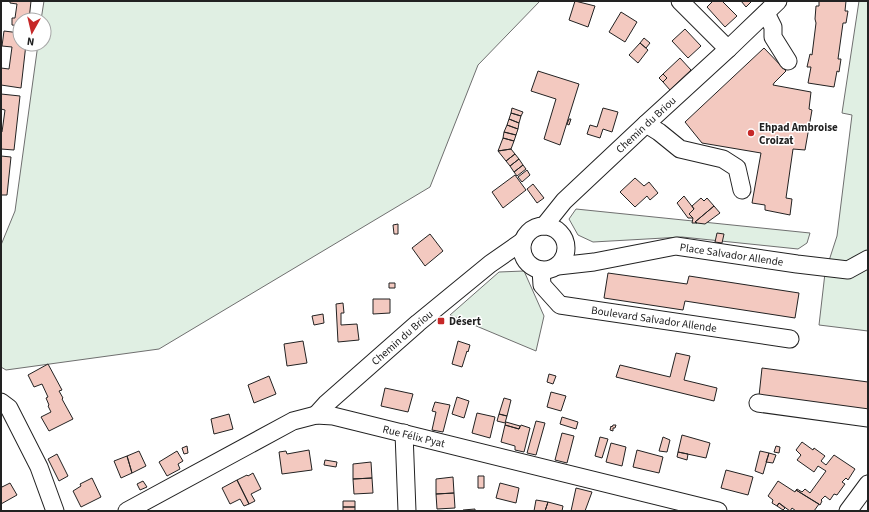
<svg xmlns="http://www.w3.org/2000/svg" width="869" height="512" font-family="'Source Sans 3',sans-serif">
<style>
.green{fill:#e0efe3;stroke:#6f6f6f}
.building{fill:#f3c9c0;stroke:#222}
.lines{fill:none;stroke-linecap:round;stroke-linejoin:round}
.minor-casing{stroke:#222;stroke-width:19}
.minor{stroke:#fff;stroke-width:17}
.poi-dot{fill:#c62828;stroke:#fff;stroke-width:1.5}
.labels{text-anchor:middle;stroke-width:3;stroke-linejoin:round;paint-order:stroke}
.street-label{font-size:11px;fill:#222;stroke:#fff}
.poi-label{font-size:11px;font-weight:bold;fill:#222;stroke:#fff;text-anchor:start}
</style>
<rect width="100%" height="100%" fill="#fff"/>
<path class="green" d="M44 1H540L478 65 430 187 159 349 6 370 1 367V245L15 211 38 44H44V20H41Z
M859 1H868V331L819 325 825 273 837 236 852 115 842 113Z
M576 209 810 233 807 243 798 249 682 237 593 242 578 235 569 219Z
M524 271 544 316 536 351 450 315 499 272Z"/>
<path class="building" d="M10 1H31L29 20H20V26L12 25V18H15L17 4 10 3Z
M575 1 595 6 588 27 569 20Z
M713 1H722L737 16 725 27 707 7Z
M741 1H752L746 7Z
M819 1H846L845 11H848L846 23H843L838 59H841L839 72 837 71 834 87 808 83 811 67H807L810 54 812 55 816 23 815 19 816 6H819Z
M621 12 637 22 625 42 609 32Z
M685 29 701 46 688 58 672 41Z
M4 31 20 33V44H26L21 88 1 85V68L9 69 12 47 2 46Z
M644 38 650 43 646 48 640 43Z
M640 43 648 50 638 63 629 55Z
M764 48 786 71 774 83 773 85 811 92 809 109 812 110 805 150 793 149 786 198 792 199 790 215 765 210V205L752 203 761 153 702 143 685 122Z
M680 58 691 70 670 90 663 82 667 78 663 74Z
M538 71 579 84 560 145 544 139 556 99 531 91Z
M663 74 667 78 663 82 659 78Z
M1 94 20 96 14 150 1 149V132H2L5 110 1 109Z
M512 108 523 112 521 116 511 113Z
M603 108 618 112 612 132 603 129 600 138 587 134 590 125 597 127Z
M511 113 521 116 519 123 509 119Z
M509 119 519 123 518 129 507 125Z
M569 119H571L569 125 567 124Z
M507 125 518 129 516 135 504 132Z
M504 132 516 135 514 141 503 138Z
M503 138 514 141 511 149 498 151Z
M511 149 515 154 506 161 498 151Z
M515 154 519 159 510 166 506 161Z
M1 156 11 157 7 195H1Z
M519 159 523 165 514 172 510 166Z
M523 165 526 169 517 176 514 172Z
M527 170 530 175 522 182 518 177Z
M515 175 526 190 503 208 492 192Z
M635 178 644 186 649 182 658 193 650 200 647 196 635 207 620 192Z
M533 184 544 198 537 203 527 189Z
M684 196 694 209 689 214 693 218H688L677 203Z
M701 198 704 201 707 198 714 206 695 222 697 223H692L693 218 689 214 694 209 692 206Z
M714 206 720 213 705 224 697 223 695 222Z
M398 224V234H394L393 225Z
M717 233 724 234 722 243 715 242Z
M430 234 443 251 425 266 412 248Z
M608 273 687 284 689 276 799 293 795 318 685 301 683 310 604 298Z
M389 283H395V288H389Z
M373 299H390V313L373 314Z
M343 303 344 313H341V325L357 324 359 340 338 342 336 304Z
M323 314 324 323 314 325 312 316Z
M303 341 307 363 287 366 284 344Z
M458 341 470 345 468 352 467 351 462 367 452 364Z
M676 353 690 356 684 380 717 388 714 401 616 377 620 365 670 377Z
M48 364 62 390 59 391 63 398 62 399 73 419 49 431 41 417 51 412 48 406 49 405 46 398 48 397 42 384 34 387 28 375Z
M762 368 868 382V410L759 396Z
M549 374 556 376 553 384 547 382Z
M269 376 276 394 254 403 248 385Z
M385 388 413 394 408 412 381 406Z
M551 392 566 396 561 411 547 407Z
M457 397 469 401 464 418 452 414Z
M504 398 511 400 507 416 499 414Z
M435 402 450 405 443 432 432 430 436 412 432 411Z
M477 413 495 417 490 438 472 433Z
M229 414 233 429 214 434 211 419Z
M499 414 507 416 505 423 497 421Z
M562 417 578 422 576 429 560 424Z
M536 421 545 423 536 455 527 453Z
M506 422 520 426 519 429 505 425Z
M505 425 519 429 521 425 530 428 524 452 515 450V446L501 442Z
M613 425H616L615 428H613V431L610 430 611 426 612 427Z
M562 433 574 436 567 463 555 460Z
M682 435 710 443 706 458 678 452Z
M600 437 608 439 602 458 595 456Z
M663 437 670 440 667 452 659 451Z
M802 442 813 450 814 448 825 456 821 461 826 465 834 455 855 469 848 480 846 478 842 482 845 484 837 495 834 494 830 500 825 496 821 500 822 501 820 505 796 490 797 489 802 492 805 489 810 493 826 471 818 466 814 472 797 460 801 455 796 450Z
M611 443 626 447 622 466 606 462Z
M187 446 188 453 184 454 182 448Z
M776 446 780 447 779 453 774 452Z
M309 450 312 470 282 474 279 452 286 451 287 454Z
M637 450 663 457 659 473 633 467Z
M139 451 146 466 132 473 127 456Z
M177 451 183 461 178 464 180 469 167 476 159 462Z
M760 451 769 453 763 474 755 471Z
M678 452 688 454 687 460 677 457Z
M769 453 776 455 773 463 766 462Z
M57 454 68 476 59 481 48 459Z
M127 456 132 473 121 478 114 461Z
M325 460 337 462 336 467 324 465Z
M371 462 372 478 353 479V464Z
M726 470 753 477 748 495 721 488Z
M253 473 261 489 251 494 255 501 249 504 237 480 247 475 248 476Z
M478 476H484V488H478Z
M453 477 454 493 436 494V479Z
M92 478 101 497 81 507 73 491 81 486 80 484Z
M372 478 373 493 354 494 353 479Z
M237 480 249 504 244 506 240 499 230 504 222 488Z
M143 481 147 487 140 490 137 484Z
M778 481 795 492 796 490 819 504 814 511H796L792 508 790 511 779 503 777 506 772 503 773 500 768 496Z
M10 483 17 495 1 504V484L2 487Z
M500 483 519 488 516 503 496 498Z
M576 488 592 492 585 511H571Z
M454 493 455 508 437 509 436 494Z
M536 500 548 502 545 511H534Z
M343 501H355V507H343Z
M548 502 563 506 562 511H545Z
M779 503 785 508 783 510 777 506Z
M343 507H355V511H343Z
M475 509V511H463V510Z"/>
<g class="lines">
<defs>
<g id="minor">
<path d="M680 1 728 49"/>
<path d="M766 13 773 27V37L788 61"/>
<path d="M646 124 659 132 680 149 723 159 737 168 742 190"/>
<circle cx="544" cy="248" r="22"/>
<path id="s1" d="M544 226 564 201 646 124 728 49 778 1"/>
<path id="s2" d="M558 266 594 262 676 246 797 264 848 270 868 259"/>
<path id="s3" d="M541 270 542 285 560 305 790 339"/>
<path d="M1 402 9 408 39 467 55 511"/>
<path d="M758 403 868 418"/>
<path id="s4" d="M316 415 326 404 418 323 490 264 523 241"/>
<path d="M404 433 407 511"/>
<path id="s5" d="M127 511 293 421 316 415 333 416 718 511"/>
<path d="M848 511 868 484"/>
</g>
</defs>
<use href="#minor" class="minor-casing"/>
<use href="#minor" class="minor"/>
</g>
<g class="poi-dot">
<circle cx="751" cy="133" r="4"/>
<rect x="437" y="317" width="8" height="8" rx="2"/>
</g>
<g class="labels">
<g class="street-label">
<text dy="4" stroke="none"><textPath href="#s1" startOffset="144">Chemin du Briou</textPath></text>
<text dy="4" stroke="none"><textPath href="#s2" startOffset="176">Place Salvador Allende</textPath></text>
<text dy="4" stroke="none"><textPath href="#s3" startOffset="137">Boulevard Salvador Allende</textPath></text>
<text dy="4" stroke="none"><textPath href="#s4" startOffset="116">Chemin du Briou</textPath></text>
<text dy="4" stroke="none"><textPath href="#s5" startOffset="313">Rue Félix Pyat</textPath></text>
</g>
<g class="poi-label">
<text x="759" y="131">Ehpad Ambroise<tspan x="759" dy="13">Croizat</tspan></text>
<text x="449" y="325">Désert</text>
</g>
</g>
<rect width="869" height="512" fill="none" stroke="#222222" stroke-width="4"/>
<g transform="translate(32 32) rotate(188)"><circle r="19" fill="#ffffff" stroke="#a7a7a7"/>
<path d="M0-3L7 15L0 10L-7 15Z" fill="#c62828"/>
<text y="-6" font-size="11" font-weight="bold" text-anchor="middle" fill="#222222">N</text>
</g>
</svg>
